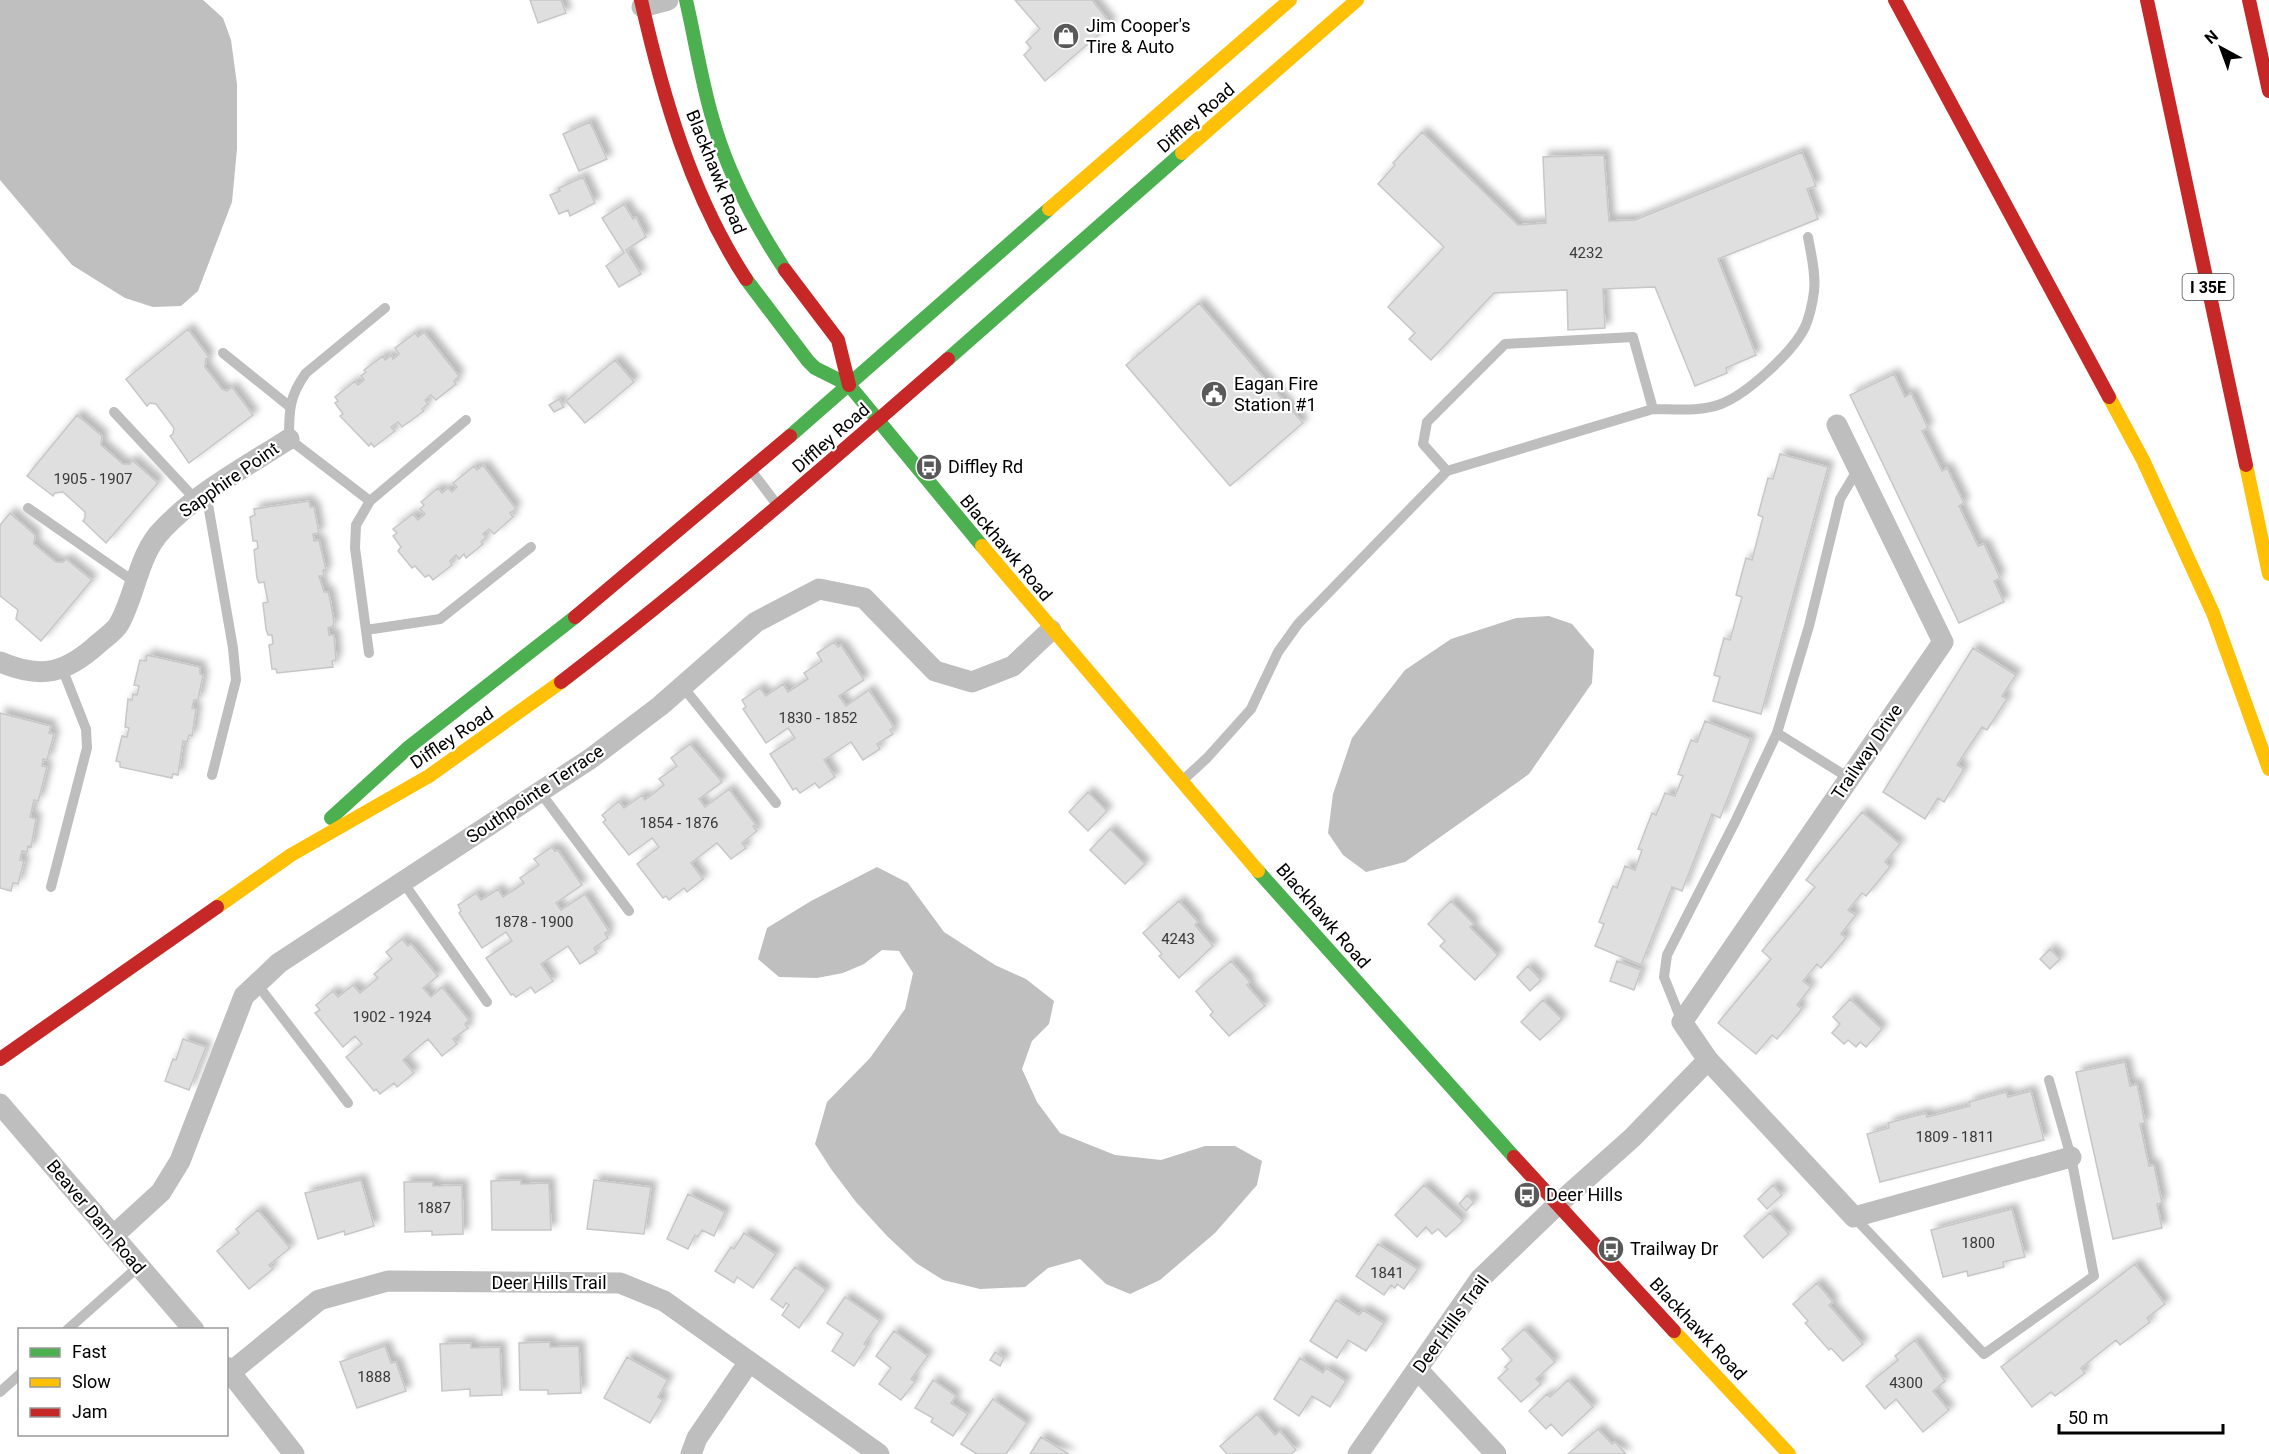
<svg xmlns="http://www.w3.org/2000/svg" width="2269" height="1454" font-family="Roboto,sans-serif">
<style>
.water{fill:#bfbfbf}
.building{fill:#dfdfdf;stroke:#c7c7c7;stroke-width:1.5;filter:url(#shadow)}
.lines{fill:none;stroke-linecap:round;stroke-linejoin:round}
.lane{stroke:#bebebe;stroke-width:10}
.street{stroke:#bebebe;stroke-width:21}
.fast{stroke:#4caf50;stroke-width:14}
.slow{stroke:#ffc107;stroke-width:14}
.jam{stroke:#c62828;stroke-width:14}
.labels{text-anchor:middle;stroke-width:4.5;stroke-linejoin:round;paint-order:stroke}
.number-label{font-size:15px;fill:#383838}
.shield{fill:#fff;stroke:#4c4c4c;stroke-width:1.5}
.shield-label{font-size:16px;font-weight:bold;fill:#000}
.poi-label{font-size:18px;fill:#000;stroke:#fff;text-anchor:start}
.street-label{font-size:18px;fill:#000;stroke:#fff}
</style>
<defs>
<filter id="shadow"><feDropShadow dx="5.5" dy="-5.5" stdDeviation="3" flood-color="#0004"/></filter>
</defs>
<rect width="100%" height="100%" fill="#fff"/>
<path class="water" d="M0 0H203L223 18 231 40 237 84V149L232 202 198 291 181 306 153 307 125 298 72 265 0 180Z
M1549 616 1572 624 1594 650 1592 683 1529 774 1405 862 1366 872 1343 855 1328 833 1333 794 1352 738 1405 670 1451 639 1516 618Z
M877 867 908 883 944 932 995 965 1026 979 1054 1001 1049 1024 1032 1041 1022 1069 1037 1102 1060 1133 1115 1155 1161 1160 1205 1146H1235L1262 1161 1257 1185 1215 1233 1160 1280 1130 1294 1106 1284 1080 1259 1048 1268 1025 1287 980 1289 943 1280 916 1263 887 1236 856 1202 831 1169 815 1144 827 1102 870 1058 905 1009 913 973 899 951 882 950 864 964 843 973 817 978 779 977 758 959 767 928 811 901Z"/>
<path class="building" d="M530 0H561L566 13 538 23Z
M1015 0H1092L1111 24 1045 81 1024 55 1031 48 1026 42 1040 29Z
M590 122 607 159 579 171 563 134Z
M1422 132 1518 225 1546 223 1543 157 1604 155 1609 221 1635 220 1802 152 1816 186 1807 189 1818 219 1718 259 1756 355 1726 368 1727 373 1695 386 1655 287 1603 289 1605 328 1568 330 1567 290 1494 293 1431 360 1409 339 1415 333 1388 307 1444 247 1378 184 1395 165 1393 163Z
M583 177 595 203 570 216 568 210 559 214 550 195 560 191 559 188Z
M624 204 633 219 636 217 646 237 626 250 641 274 619 287 606 266 624 253 602 218Z
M1199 303 1303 423 1230 486 1126 365Z
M188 329 209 357 206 359 205 367 222 389 227 391 232 387 253 415 189 463 170 436 173 434 174 428 156 404 150 403 147 406 126 379Z
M424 332 459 376 454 381 456 384 436 400 431 395 425 400 428 404 422 409 424 411 402 427 398 422 391 427 395 431 374 447 371 443 369 446 340 416 343 414 335 403 338 401 335 397 355 381 358 385 364 380 361 376 366 372 364 370 383 356 385 360 391 355 393 359 399 354 395 348 415 333 418 337Z
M615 360 634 382 585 423 566 401Z
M1894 374 1905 397 1911 393 1928 428 1922 431 1942 471 1947 468 1964 503 1959 506 1978 546 1984 544 2000 578 1994 581 2004 602 1959 623 1850 395Z
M559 399 564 407 554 412 549 405Z
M77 415 102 436 101 445 123 464H130L132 460 158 483 106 543 83 521 85 518V512L63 492 55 493 53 496 27 476Z
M1780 454 1828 467 1761 714 1713 701 1720 677 1714 675 1724 638 1730 640 1742 597 1736 595 1746 558 1752 560 1763 517 1758 515 1768 478 1773 479Z
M483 465 516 509 510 513 513 517 494 534 489 529 483 534 486 537 481 542 483 544 466 558 464 554 459 559 456 555 450 561 452 565 433 580 429 575 425 577 415 566 412 568 398 551 401 547 393 536 397 533 393 529 413 514 418 520 425 514 420 509 424 505 421 502 438 488 442 493 448 488 452 492 457 487 453 483 474 466 477 470Z
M309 501 310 507H314L319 533 313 534 314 541 319 540 326 570H323L324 576H319L324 592H328L330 599 334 622 333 626 328 628 329 635H334L336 660 332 661 333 667 277 673 276 669H272L269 645 273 644 272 635H268L266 629 263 603 268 602 264 582 259 583 257 578 254 550 258 548 257 541H253L250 517 255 515 254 509Z
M10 513 35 535 34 544 56 562H63L66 559 92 580 41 641 16 619 18 610 0 596V525Z
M834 642 838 647 841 645 864 680 839 696 846 706 869 690 894 727 890 730 893 734 877 744 880 749 863 760 851 742 824 760 835 777 819 788 815 783 800 793 796 788 793 790 770 754 795 738 788 728 766 743 743 709 746 707 742 700 760 688 766 696 783 684 788 692 808 679 804 673 822 661 817 653Z
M1973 648 2016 675 2002 696 2007 699 1987 730 1982 727 1957 765 1964 769 1944 802 1938 798 1925 819 1883 792Z
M147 655 200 667V674L203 675 198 700H194L192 708 196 709 192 736 189 735 187 742 183 741 178 775 173 774 172 778 120 767V762L116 761 122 736 127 737 129 728 125 727 128 699 132 700 133 694 137 695 139 686 134 685 140 660 146 661Z
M0 713 51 726 49 733 54 734 47 760 43 759 42 766 47 767 40 795 38 801 34 800 30 817 36 819 31 847 28 846 27 852 22 851 20 860 24 861 18 884 13 883 11 891 0 888Z
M1705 721 1751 739 1720 818 1712 814 1682 891 1672 887 1641 965 1595 946 1604 924 1599 922 1613 886 1617 888 1625 866 1635 870 1642 850 1638 849 1652 813 1656 815 1665 793 1675 796 1683 776 1678 774 1691 740 1697 742Z
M690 744 722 782 699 799 705 807 729 789 756 825 753 826 757 831 742 843 746 848 731 859 717 843 691 863 703 879 687 892 684 888 669 900 666 896 663 898 637 864 659 847 652 838 629 855 603 822 606 820 602 815 619 801 624 808 642 795 645 800 664 785 659 779 677 766 671 758Z
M1088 792 1107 811 1088 831 1069 812Z
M1862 812 1900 844 1885 862 1890 867 1866 896 1862 893 1848 910 1856 915 1841 934 1846 938 1821 968 1817 964 1803 981 1811 987 1797 1005 1802 1009 1777 1039 1772 1035 1756 1054 1718 1023 1771 959 1762 951 1815 887 1806 880Z
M1110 829 1145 864 1125 884 1090 850Z
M552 847 555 851 558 850 582 885 556 903 561 910 585 894 609 931 605 933 608 938 594 948 597 953 580 964 568 946 541 964 553 981 535 993 531 987 516 997 513 994 511 995 486 958 512 941 506 932 482 948 459 913 461 911 458 905 476 893 481 900 498 889 503 897 524 883 520 878 539 865 534 859Z
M1179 901 1198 922 1195 925 1213 946 1179 978 1159 956 1162 954 1143 933Z
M1451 901 1474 924 1470 927 1498 955 1475 980 1440 946 1445 941 1428 924Z
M402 939 408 946 411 944 438 976 423 988 431 997 442 987 469 1020 465 1024 468 1028 453 1039 457 1044 442 1056 428 1039 403 1060 414 1073 397 1087 394 1083 380 1094 376 1089 374 1091 346 1057 362 1044 355 1036 343 1047 315 1013 320 1010 316 1005 333 991 338 997 353 985 360 993 378 978 374 974 392 959 386 952Z
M2050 949 2060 959 2050 969 2040 959Z
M1231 961 1250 982 1247 985 1265 1006 1229 1036 1210 1015 1213 1012 1196 991Z
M1617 961 1641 970 1634 990 1610 981Z
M1528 966 1541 980 1530 991 1517 977Z
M1850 999 1882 1029 1866 1047 1860 1042 1856 1047 1848 1040 1844 1044 1832 1033 1840 1024 1833 1017Z
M1543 1000 1562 1019 1540 1040 1521 1022Z
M183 1039 206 1047 189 1090 165 1081 173 1059 176 1060Z
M2125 1062 2130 1086 2137 1084 2145 1123 2140 1124 2149 1166 2154 1165 2162 1203 2157 1204 2162 1228 2113 1239 2076 1072Z
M2031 1091 2044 1140 1880 1182 1867 1134 1889 1128 1888 1123 1926 1113 1927 1117 1970 1106 1969 1102 2006 1092 2008 1097Z
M361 1180 374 1226 345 1235 344 1231 318 1239 305 1193Z
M521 1180V1184L549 1183 551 1230H492L491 1181Z
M594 1180 651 1187 644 1234 587 1229Z
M404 1182H433V1186L462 1185 463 1234 432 1235V1231L405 1232Z
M1424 1185 1463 1221 1446 1237 1438 1229 1432 1234 1426 1227 1417 1237 1395 1215Z
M1773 1185 1782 1195 1767 1209 1758 1199Z
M688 1194 725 1212 714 1236 702 1230 698 1237 695 1235 688 1249 667 1239Z
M1467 1195 1474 1202 1466 1211 1459 1204Z
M2012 1209 2025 1257 2003 1262 2004 1267 1968 1276 1967 1271 1943 1277 1931 1230Z
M258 1210 290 1248 269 1265 273 1269 249 1289 217 1251 239 1233 236 1229Z
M1770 1213 1789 1234 1763 1258 1744 1236Z
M744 1233 776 1254 753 1288 737 1277 734 1283 715 1271 731 1247 734 1249Z
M1378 1244 1418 1269 1404 1289 1397 1284 1395 1288 1391 1285 1384 1295 1356 1276Z
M2135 1264 2165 1304 2147 1318 2150 1322 2120 1345 2116 1340 2081 1368 2085 1373 2055 1396 2051 1392 2032 1407 2001 1367Z
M795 1267 826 1290 799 1328 782 1315 789 1305 786 1303 783 1308 771 1299Z
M1817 1283 1833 1302 1829 1305 1863 1344 1843 1361 1831 1348 1829 1350 1805 1323 1808 1321 1793 1304Z
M845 1297 880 1321 864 1344 867 1346 854 1366 832 1351 843 1334 827 1323Z
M1336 1300 1359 1315 1363 1310 1384 1323 1366 1351 1348 1340 1337 1358 1310 1341Z
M1524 1329 1555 1362 1536 1379 1541 1384 1521 1402 1498 1378 1508 1369 1505 1367 1512 1360 1502 1349Z
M894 1331 928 1356 911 1379 915 1382 901 1400 879 1384 891 1368 876 1356Z
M1915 1340 1945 1381 1933 1391 1949 1410 1923 1432 1896 1399 1885 1409 1866 1386 1898 1360 1895 1356Z
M550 1342V1347L579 1346 581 1393 548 1394V1390H520L519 1343Z
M471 1343V1348L500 1347 502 1395 470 1396V1389L442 1391 440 1344Z
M385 1346 391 1363 396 1362 406 1391 357 1408 340 1362Z
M995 1352 1004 1358 1000 1366 990 1360Z
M627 1357 668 1380 658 1397 663 1400 650 1423 604 1398Z
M1300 1358 1323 1373 1326 1368 1346 1381 1330 1407 1312 1396 1299 1416 1274 1399Z
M933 1380 956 1396 951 1403 968 1414 953 1436 931 1422 933 1418 915 1408Z
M1568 1380 1593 1407 1562 1436 1551 1424 1546 1429 1529 1411 1547 1394 1550 1397Z
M993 1399 1027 1423 1006 1454H977L961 1444Z
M1257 1414 1275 1435 1280 1431 1296 1450 1291 1454H1227L1220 1446Z
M1598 1429 1612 1444 1615 1442 1626 1454H1568Z
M1041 1437 1069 1454H1030Z"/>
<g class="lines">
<path class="lane" d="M223 353 289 406
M1653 409C1675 409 1700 412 1721 404 1747 394 1793 352 1805 327 1809 318 1813 302 1814 291 1816 273 1811 254 1808 237
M114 412 196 500
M753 473 778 506
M206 493 233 648 236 680 212 775
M370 501 289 439C289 411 289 396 306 373L385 308
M28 508 136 583
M366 630 440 619 531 547
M369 653 355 548 356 525 370 501 466 420
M683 687 776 803
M1777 733 1849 778
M1182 781 1207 758 1251 709 1278 652 1298 624 1447 471 1653 409 1633 337 1505 344 1427 422 1423 444 1447 471
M540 792 629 911
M403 882 487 1002
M51 887 87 748 86 729 62 668
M257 984 348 1103
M1682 1022 1664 977 1667 955 1736 820 1777 733 1809 626 1840 499 1858 469
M1854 1217 1984 1354 2094 1276 2071 1157 2049 1080
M67 1330 138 1267
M0 1392 20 1374"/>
<path class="street" d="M642 7 668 0
M0 662C42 680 66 673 99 643 106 637 115 631 119 624 136 594 138 554 163 529 198 492 247 466 289 439
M1708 1060 1682 1022 1943 642 1837 425
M0 1104 194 1330
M113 1236 161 1192 180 1161 244 996 279 963 590 759 660 706 756 622 819 589 864 598 935 671 972 682 1013 666 1051 630
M226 1367 294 1454
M1418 1370 1496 1454
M231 1372 319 1300 388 1281 620 1283 664 1301 879 1454
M691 1454 697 1438 749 1362
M1358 1454 1480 1279 1558 1204 1632 1138 1708 1060 1854 1217 2071 1157"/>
<path class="fast" d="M686 0C695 39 701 79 712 117 727 172 754 223 785 270
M746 279 808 361 815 368 849 385 982 546
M948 359 1182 153
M790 436 1049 209
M331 818 409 747 575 617
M1258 871 1514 1157"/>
<path class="slow" d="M1182 153 1357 0
M1049 209 1290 0
M2109 397 2143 460 2213 613 2269 769
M2246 465 2269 574
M982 546 1258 871
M217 907 291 855 429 776 561 682
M1674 1331 1789 1454"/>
<path class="jam" d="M641 0C663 97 691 195 746 279
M1895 0 2109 397
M2147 0 2246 465
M2249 0 2269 91
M785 270 838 340 849 385
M575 617 790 436
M561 682C694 580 821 470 948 359
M0 1059 217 907
M1514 1157 1674 1331"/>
</g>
<defs>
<symbol id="shop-disc" viewBox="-11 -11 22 22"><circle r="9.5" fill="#595959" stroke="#fff"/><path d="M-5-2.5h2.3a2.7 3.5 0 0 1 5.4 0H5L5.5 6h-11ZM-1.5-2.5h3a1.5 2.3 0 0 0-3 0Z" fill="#fff"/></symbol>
<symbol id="civic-disc" viewBox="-11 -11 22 22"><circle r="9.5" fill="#595959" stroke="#fff"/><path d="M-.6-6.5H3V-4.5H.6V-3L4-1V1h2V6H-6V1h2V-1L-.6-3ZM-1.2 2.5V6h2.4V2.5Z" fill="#fff"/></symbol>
<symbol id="bus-disc" viewBox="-11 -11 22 22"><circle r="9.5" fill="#595959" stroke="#fff"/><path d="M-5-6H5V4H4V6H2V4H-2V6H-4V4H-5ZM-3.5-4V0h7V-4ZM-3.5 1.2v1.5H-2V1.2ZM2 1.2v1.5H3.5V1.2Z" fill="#fff"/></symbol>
</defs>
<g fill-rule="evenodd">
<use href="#shop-disc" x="1051" y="21" width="30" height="30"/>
<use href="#civic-disc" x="1199" y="379" width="30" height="30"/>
<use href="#bus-disc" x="914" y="452" width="30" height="30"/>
<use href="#bus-disc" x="1512" y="1180" width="30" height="30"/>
<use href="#bus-disc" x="1596" y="1234" width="30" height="30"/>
</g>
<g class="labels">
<g class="number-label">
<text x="1586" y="258">4232</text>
<text x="93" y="484">1905 - 1907</text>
<text x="818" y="723">1830 - 1852</text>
<text x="679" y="828">1854 - 1876</text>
<text x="534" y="927">1878 - 1900</text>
<text x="1178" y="944">4243</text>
<text x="392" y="1022">1902 - 1924</text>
<text x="1955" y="1142">1809 - 1811</text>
<text x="434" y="1213">1887</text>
<text x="1978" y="1248">1800</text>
<text x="1387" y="1278">1841</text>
<text x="374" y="1382">1888</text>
<text x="1906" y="1388">4300</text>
</g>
<rect class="shield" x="2182.5" y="274" width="51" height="26" rx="4.5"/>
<g class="shield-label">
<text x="2208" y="293">I 35E</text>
</g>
<g class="poi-label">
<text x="1086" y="32">Jim Cooper's<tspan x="1086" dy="21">Tire &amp; Auto</tspan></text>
<text x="1234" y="390">Eagan Fire<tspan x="1234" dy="21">Station #1</tspan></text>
<text x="948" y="473">Diffley Rd</text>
<text x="1546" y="1201">Deer Hills</text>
<text x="1630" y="1255">Trailway Dr</text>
</g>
<g class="street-label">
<text transform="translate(1196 118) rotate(-41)" y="6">Diffley Road</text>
<text transform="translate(716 172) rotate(68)" y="6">Blackhawk Road</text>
<text transform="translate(831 438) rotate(-41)" y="6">Diffley Road</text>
<text transform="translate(229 480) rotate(-35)" y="6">Sapphire Point</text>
<text transform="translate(1006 548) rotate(50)" y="6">Blackhawk Road</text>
<text transform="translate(452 738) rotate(-34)" y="6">Diffley Road</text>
<text transform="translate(1867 752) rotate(-56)" y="6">Trailway Drive</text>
<text transform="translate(535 794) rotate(-34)" y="6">Southpointe Terrace</text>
<text transform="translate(1323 916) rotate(49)" y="6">Blackhawk Road</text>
<text transform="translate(96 1217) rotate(50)" y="6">Beaver Dam Road</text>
<text x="549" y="1289">Deer Hills Trail</text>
<text transform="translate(1451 1324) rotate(-54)" y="6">Deer Hills Trail</text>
<text transform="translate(1698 1329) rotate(47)" y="6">Blackhawk Road</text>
</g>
</g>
<rect x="18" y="1328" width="210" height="108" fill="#ffffff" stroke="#999999" stroke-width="1.5"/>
<rect x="30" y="1348" width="30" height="9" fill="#4caf50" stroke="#999999" stroke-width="1.5"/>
<text x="72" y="1358" font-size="18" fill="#000000">Fast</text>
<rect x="30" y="1378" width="30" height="9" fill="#ffc107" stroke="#999999" stroke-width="1.5"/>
<text x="72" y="1388" font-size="18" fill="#000000">Slow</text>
<rect x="30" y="1408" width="30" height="9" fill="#c62828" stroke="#999999" stroke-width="1.5"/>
<text x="72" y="1418" font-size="18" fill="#000000">Jam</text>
<g transform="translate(2221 48) rotate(319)" stroke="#ffffff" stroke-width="4.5" paint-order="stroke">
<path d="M0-4.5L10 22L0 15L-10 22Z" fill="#000000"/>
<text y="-9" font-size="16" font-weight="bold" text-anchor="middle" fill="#000000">N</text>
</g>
<path d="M2059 1424v9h164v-9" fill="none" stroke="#000000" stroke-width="3"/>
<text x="2068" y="1424" font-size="18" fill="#000000" stroke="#ffffff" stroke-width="4.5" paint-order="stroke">50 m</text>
</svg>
